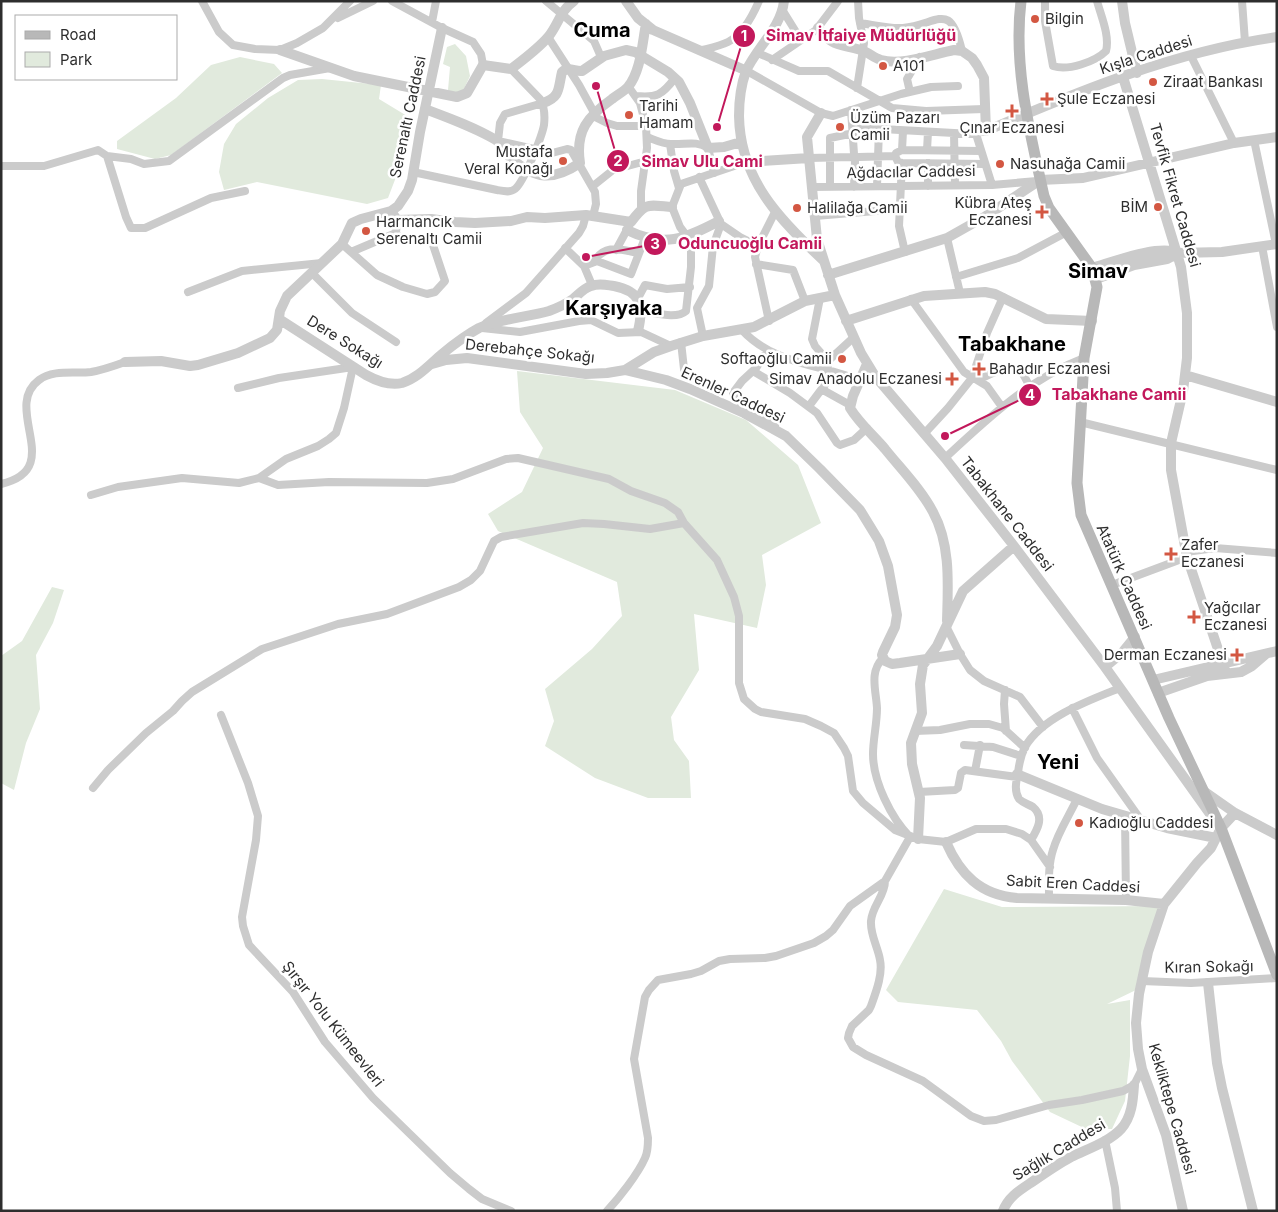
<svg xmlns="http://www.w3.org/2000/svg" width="1278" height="1212" font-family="Inter,sans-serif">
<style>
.green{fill:#e1eadd}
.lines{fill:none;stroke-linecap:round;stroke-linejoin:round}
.minor{stroke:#cbcbcb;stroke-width:8}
.tertiary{stroke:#cbcbcb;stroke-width:10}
.secondary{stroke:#b8b8b8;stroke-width:11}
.poi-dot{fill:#d35742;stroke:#fff;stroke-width:2}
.labels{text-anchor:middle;stroke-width:5;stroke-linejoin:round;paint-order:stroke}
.poi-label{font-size:15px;fill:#2e2e2e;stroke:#fff;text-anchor:start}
.street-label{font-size:15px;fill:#2e2e2e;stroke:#fff}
.district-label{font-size:20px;font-weight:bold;fill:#000;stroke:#fff}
.leader{fill:none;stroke:#c2185b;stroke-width:2}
.callout-dot{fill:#c2185b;stroke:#fff;stroke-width:2}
.mark-label{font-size:15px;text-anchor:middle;font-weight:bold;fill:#fff}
.callout-label{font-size:16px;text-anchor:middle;font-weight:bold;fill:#c2185b;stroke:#fff;stroke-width:5;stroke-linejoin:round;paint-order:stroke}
</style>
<rect width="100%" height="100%" fill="#fff"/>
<path class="green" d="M455 44 466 56 470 76 463 91 455 94 448 90 450 67 443 64 447 47Z
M240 57 274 64 282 73 171 155 155 159 117 149V141L176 98 211 65Z
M322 79 381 85 379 99 412 119 406 151 388 198 367 204 257 182 224 190 219 172 224 144 236 124 268 98 298 80Z
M517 371 675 390 746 420 798 465 821 523 762 555 766 585 757 628 694 614 699 670 671 717 674 740 689 761 691 798H648L595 778 545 746 554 721 545 689 592 649 622 616 617 582 498 531 488 514 522 492 543 448 520 412Z
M52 587 64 590 53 623 36 655 40 709 26 743 14 790 1 783V656L22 641Z
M944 889 1002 907 1160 906 1136 990 1107 1004 1130 1000V1056L1125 1101 1112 1129H1086L1050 1112 1012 1061 1001 1041 977 1010 898 1002 886 990Z"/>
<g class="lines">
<path class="minor" d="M202 1 219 32 233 45 255 49 280 50 297 43 323 28 350 1
M392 1 442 28 473 42 481 54 483 65
M546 1 594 41 601 57
M1045 1V21L1053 66C1068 71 1095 62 1106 51 1110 36 1101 16 1097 1
M1242 1 1245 42
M783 11 801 40
M338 18 373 1
M432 22 436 1
M860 23C874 25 889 29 903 28 939 24 950 0 962 51
M548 37 579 85 597 118 607 123 617 126H646
M702 50C710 48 720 46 728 42 742 35 753 15 759 1
M758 53 799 71H828L892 108 926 111 984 109
M1191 56 1234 143
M772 60 816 30 838 1
M747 71 821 113 833 116 901 94 931 87 958 86
M628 86 640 103 646 126 647 148 641 191V208
M857 88 864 43 859 18 858 1
M910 92 907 79 920 57
M636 96C657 98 662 95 675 78
M543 103 505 114 500 123 498 141 552 153 567 149 571 150 595 192 596 204 593 216
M851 110 854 154
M954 133 955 185
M976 134 992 185
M647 137C655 140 663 144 671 144 685 145 696 140 708 148L714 173
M1254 140 1276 244
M670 144 674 171 679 188
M902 150 903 131
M927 150 928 132
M107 156 131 159 144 164 169 161 283 78 290 75 330 68
M895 156 898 162 902 163 985 164
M895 156 896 153 902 150 981 151
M859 157 895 156
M809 158 852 157
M902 163 899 226 905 252
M1 166H44L98 150 107 156 126 217 131 228H145L211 198 245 191
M413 172 497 190C503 191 510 193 515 189 524 182 542 136 544 125 545 116 545 107 540 99L511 69
M699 177 721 224 740 237 758 246
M593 186 613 170 646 161
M877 186 879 129
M928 186V163
M812 187 992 185 1037 181
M830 187V138L854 133 858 129 864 128 972 134 986 131
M854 187 855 161
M815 216 900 209
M947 238 960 293
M342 244 377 275 403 287 427 294 435 292 445 281 432 242 421 239H400L396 233 397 220
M1262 246 1277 327
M565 248 584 266 592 285
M616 250 629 226
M351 252 396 233
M594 262C605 243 621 250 639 253
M756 264 793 270 805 301
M584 266 597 261 631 274 645 238
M312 273 352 313 396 342
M956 277 1018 258 1067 232
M188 292 242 271 322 263
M638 298 645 285 667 289 690 287
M820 298 812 339 815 346 828 361
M911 299 964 372 987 386 1002 407
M640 311C653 312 676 320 686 311L691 267V245L689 239 680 227 672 207 681 184 746 162
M769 321 755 257 758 246 775 212
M486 323 526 293 579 233 583 226 586 215
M482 328 520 332 579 321 591 320 618 333 641 332 671 346
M742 330C773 364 820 364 861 381
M703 336 697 308 709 286 713 246 721 224
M681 342 684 369
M768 350 756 368 742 381 733 393C737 405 765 417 775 426
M753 371 790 393 817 413 837 443 840 445 854 440 867 428
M978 380C989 375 1010 362 1021 372 1025 376 1027 382 1030 387
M823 390 850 405
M809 406 827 382 828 361 853 338
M1080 422 1277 470
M924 434 948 408 972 378 987 333 1003 297
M945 458C987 419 1029 379 1084 358
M259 478 278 485 329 482 427 483 453 479 506 459 518 458 609 479 631 491 665 503 678 512 684 523 717 560 734 597 739 616V683L744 699 755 709 761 712 805 719 821 726 834 733 844 748 848 756 853 791 863 803 895 830 918 839 946 842 976 829H1006L1022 834 1031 840 1050 867
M1 484C67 469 1 408 39 380 53 369 75 374 91 372 103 370 114 366 125 362
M91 495 118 487 182 478 239 483 259 478 286 459 318 446 329 439 336 433 344 408 353 367 279 378 238 388
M1186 552 1215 548 1277 553
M1112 585 1187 557
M946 626 960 654 970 670 984 681 1020 697 1043 727
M1005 690 1004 704 1006 731
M1072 708 1097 758 1141 820
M221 715 248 783 258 816 256 840 242 917 243 926 249 945 293 992 325 1042 373 1098 450 1173 469 1189 482 1199 511 1211
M915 731 940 730 970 724H989L1003 728 1025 748
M964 745 993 747 1021 756
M975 771 980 745
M93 788 108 770 146 733 173 711 182 701 192 692 262 649 338 624 387 614 459 587 471 580 480 571 494 541 501 537 583 523 604 524 650 529 684 523
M919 792 955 790 958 788 961 773 965 770 1017 777
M1125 816 1126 900
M1031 840C1037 830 1045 817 1033 807 1028 804 1023 803 1019 799 1014 791 1016 782 1018 773 1019 764 1021 755 1025 747 1042 717 1090 700 1120 688
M885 881C885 896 872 906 871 921 870 935 878 947 880 960 883 974 876 992 871 1006L869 1010 852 1026 849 1033 848 1038 853 1047 866 1055 923 1081 971 1116 984 1121 996 1120 1049 1105 1082 1100 1123 1091 1134 1085 1142 1069
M1049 898C1049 882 1048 865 1053 850 1058 832 1069 816 1077 799
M1142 981 1191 983 1277 978
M1105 1140 1115 1188 1117 1211
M607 1211C619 1198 638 1174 645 1158 648 1152 648 1145 648 1138L634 1059 645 997 649 990 658 980 691 974 701 971 719 961 730 959 765 958 776 956 814 943 826 936 833 930 850 906 885 881 910 837C891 818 873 781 873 754 873 739 877 724 877 708 876 690 869 672 883 658"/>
<path class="tertiary" d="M626 1 638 18 653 30 747 71
M784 1C781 28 757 47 746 71 741 85 739 102 739 116 740 179 779 219 823 260
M1122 1 1125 23 1137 73
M818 28C834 48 838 43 861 50 868 52 874 58 881 60 902 66 933 54 954 50L962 51 972 58 977 65 984 78 986 131C1079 91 1176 51 1277 37
M280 50 354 76 457 97 467 93 483 65 511 69C524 59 538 49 549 36 559 23 560 11 574 1
M1123 77 1181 267 1187 313V358L1183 391 1171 443V470L1187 557 1226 673
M543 103C561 97 558 88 562 72 569 66 575 72 582 71L604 56 626 50 635 52 668 72 679 82 690 103 708 148 724 147 741 142
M425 109C449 118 474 127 496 140 502 144 505 153 511 158 535 180 553 181 580 163 575 131 588 116 612 99 617 95 623 92 628 87 641 71 642 44 646 24
M821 113 807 137 817 239 835 295 861 353 875 376 945 458 1014 546 1105 667 1213 818
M746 162 809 158
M391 211 397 220 431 219 455 222 475 223 511 221 527 217 545 218 586 215 631 222C646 202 647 205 672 207
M627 230C664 248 685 239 719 221
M1092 268C1113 262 1159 244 1178 253L1222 252 1277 244
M828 275 947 238 986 216 1040 180 1083 178 1234 143 1277 137
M1096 279 1134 265 1167 259 1178 253
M279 319 366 375C377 381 389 386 402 383 418 378 429 365 442 354 453 345 466 335 479 328 498 319 529 317 549 311 557 308 566 304 573 299 579 294 584 288 591 286 599 283 606 285 614 286 641 291 644 306 638 331
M846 321 924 296 985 292 995 294 1046 319 1092 321
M125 362 161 361 190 366 198 365 238 353 270 338 277 330 280 311 287 296 342 244 352 223 361 219 391 211 398 206 408 191 412 180 420 132 442 28
M432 364 446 360 467 358 586 374 607 373 625 370 666 380 690 389 744 413 786 436 820 469 860 510 879 541 888 566 897 615 895 627 883 652 882 655 885 661 892 664 900 663 960 654
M867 364 853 396 850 408C859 423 874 436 885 449 901 469 921 489 933 512 951 545 948 585 947 621
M625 370 654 352 671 346 703 336 754 327 805 301 835 295
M1185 375 1277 402
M1105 667 1122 653 1135 637
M1153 680 1277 651
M1158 693 1207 676 1241 672 1252 666 1266 654
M1017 774 1102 809 1167 828 1216 838
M1205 792 1235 813 1277 835
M918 839 920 798 912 764 911 743 922 713 920 684 923 665 937 646 963 591 1014 546
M946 842C960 874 980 895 1017 898L1126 900 1164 904
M1208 983 1217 1063 1222 1088 1253 1211
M1003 1211C1008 1197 1020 1190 1032 1182 1045 1173 1058 1164 1071 1157 1087 1149 1109 1142 1121 1129 1132 1117 1133 1100 1134 1085
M1183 1211 1166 1135 1142 1069 1138 1049 1136 1023 1139 994 1148 952 1164 904 1197 863 1211 848 1221 828 1235 813"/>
<path class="secondary" d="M1021 1C1013 67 1030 133 1044 196L1049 208 1092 268 1097 287 1084 358 1083 377 1077 483 1081 515 1169 718 1221 828 1277 975"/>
</g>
<g class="poi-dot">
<circle cx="1035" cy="19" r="5"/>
<circle cx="883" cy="66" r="5"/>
<circle cx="1153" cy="82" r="5"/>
<path d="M1044.5 91.5h5v5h5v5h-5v5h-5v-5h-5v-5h5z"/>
<path d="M1009.5 103.5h5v5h5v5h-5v5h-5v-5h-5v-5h5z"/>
<circle cx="629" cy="115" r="5"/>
<circle cx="840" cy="127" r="5"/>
<circle cx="563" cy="161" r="5"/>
<circle cx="1000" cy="164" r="5"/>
<circle cx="1158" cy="207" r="5"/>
<circle cx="797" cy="208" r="5"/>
<path d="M1039.5 204.5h5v5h5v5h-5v5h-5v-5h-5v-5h5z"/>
<circle cx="366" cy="231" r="5"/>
<circle cx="842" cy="359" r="5"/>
<path d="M976.5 361.5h5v5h5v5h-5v5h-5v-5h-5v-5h5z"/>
<path d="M949.5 371.5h5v5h5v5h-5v5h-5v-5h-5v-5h5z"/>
<path d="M1168.5 546.5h5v5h5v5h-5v5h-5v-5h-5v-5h5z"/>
<path d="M1191.5 609.5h5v5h5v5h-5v5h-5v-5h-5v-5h5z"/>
<path d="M1234.5 647.5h5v5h5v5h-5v5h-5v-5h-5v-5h5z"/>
<circle cx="1079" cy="823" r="5"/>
</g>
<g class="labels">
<g class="poi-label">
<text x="1045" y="24">Bilgin</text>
<text x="893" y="71">A101</text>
<text x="1163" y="87">Ziraat Bankası</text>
<text x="1057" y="104">Şule Eczanesi</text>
<text x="639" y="111">Tarihi<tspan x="639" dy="17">Hamam</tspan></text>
<text x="850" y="123">Üzüm Pazarı<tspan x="850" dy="17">Camii</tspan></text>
<text x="1012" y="133" text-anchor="middle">Çınar Eczanesi</text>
<text x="553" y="157" text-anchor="end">Mustafa<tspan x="553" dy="17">Veral Konağı</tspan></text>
<text x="1010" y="169">Nasuhağa Camii</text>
<text x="1032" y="208" text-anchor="end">Kübra Ateş<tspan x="1032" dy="17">Eczanesi</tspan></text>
<text x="1148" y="212" text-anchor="end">BİM</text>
<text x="807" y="213">Halilağa Camii</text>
<text x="376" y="227">Harmancık<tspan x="376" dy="17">Serenaltı Camii</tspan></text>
<text x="832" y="364" text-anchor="end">Softaoğlu Camii</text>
<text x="989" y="374">Bahadır Eczanesi</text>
<text x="942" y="384" text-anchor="end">Simav Anadolu Eczanesi</text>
<text x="1181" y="550">Zafer<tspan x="1181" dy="17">Eczanesi</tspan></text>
<text x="1204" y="613">Yağcılar<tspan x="1204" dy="17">Eczanesi</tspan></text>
<text x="1227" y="660" text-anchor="end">Derman Eczanesi</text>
<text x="1089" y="828">Kadıoğlu Caddesi</text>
</g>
<g class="street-label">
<text transform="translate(1146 55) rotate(-18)" y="5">Kışla Caddesi</text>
<text transform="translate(408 117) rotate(-78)" y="5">Serenaltı Caddesi</text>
<text transform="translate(911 172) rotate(-1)" y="5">Ağdacılar Caddesi</text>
<text transform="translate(1175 195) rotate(74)" y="5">Tevfik Fikret Caddesi</text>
<text transform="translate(345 342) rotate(32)" y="5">Dere Sokağı</text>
<text transform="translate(530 351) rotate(6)" y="5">Derebahçe Sokağı</text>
<text transform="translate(733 395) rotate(25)" y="5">Erenler Caddesi</text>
<text transform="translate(1007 514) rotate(52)" y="5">Tabakhane Caddesi</text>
<text transform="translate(1124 577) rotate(66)" y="5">Atatürk Caddesi</text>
<text transform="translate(1073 884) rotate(3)" y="5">Sabit Eren Caddesi</text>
<text transform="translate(1209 967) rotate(-1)" y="5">Kıran Sokağı</text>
<text transform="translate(333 1024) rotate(52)" y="5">Şırşır Yolu Kümeevleri</text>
<text transform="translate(1172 1109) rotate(74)" y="5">Kekliktepe Caddesi</text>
<text transform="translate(1059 1150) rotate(-31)" y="5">Sağlık Caddesi</text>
</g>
<g class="district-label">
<text x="602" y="37">Cuma</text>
<text x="1098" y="278">Simav</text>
<text x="614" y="315">Karşıyaka</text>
<text x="1012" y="351">Tabakhane</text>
<text x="1058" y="769">Yeni</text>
</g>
</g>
<path class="leader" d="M717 127L744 36M596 86L618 161M586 257L655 244M945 436L1030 395"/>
<g class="callout-dot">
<circle cx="717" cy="127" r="5"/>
<circle cx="596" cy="86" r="5"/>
<circle cx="586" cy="257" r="5"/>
<circle cx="945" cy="436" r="5"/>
<circle cx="744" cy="36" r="12"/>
<circle cx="618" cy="161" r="12"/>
<circle cx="655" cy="244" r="12"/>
<circle cx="1030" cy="395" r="12"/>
</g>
<g class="mark-label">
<text x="744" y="41">1</text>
<text x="618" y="166">2</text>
<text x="655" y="249">3</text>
<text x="1030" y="400">4</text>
</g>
<g class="callout-label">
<text x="861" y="41">Simav İtfaiye Müdürlüğü</text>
<text x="702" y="167">Simav Ulu Cami</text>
<text x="750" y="249">Oduncuoğlu Camii</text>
<text x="1119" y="400">Tabakhane Camii</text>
</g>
<rect width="1278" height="1212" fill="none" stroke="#2e2e2e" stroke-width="5"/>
<rect x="15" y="15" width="162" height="65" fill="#ffffff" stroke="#ababab"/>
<rect x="25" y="31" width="25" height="8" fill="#b8b8b8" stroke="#ababab"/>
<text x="60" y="40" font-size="15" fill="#2e2e2e">Road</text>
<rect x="25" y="52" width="25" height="15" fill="#e1eadd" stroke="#ababab"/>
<text x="60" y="65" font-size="15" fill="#2e2e2e">Park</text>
</svg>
